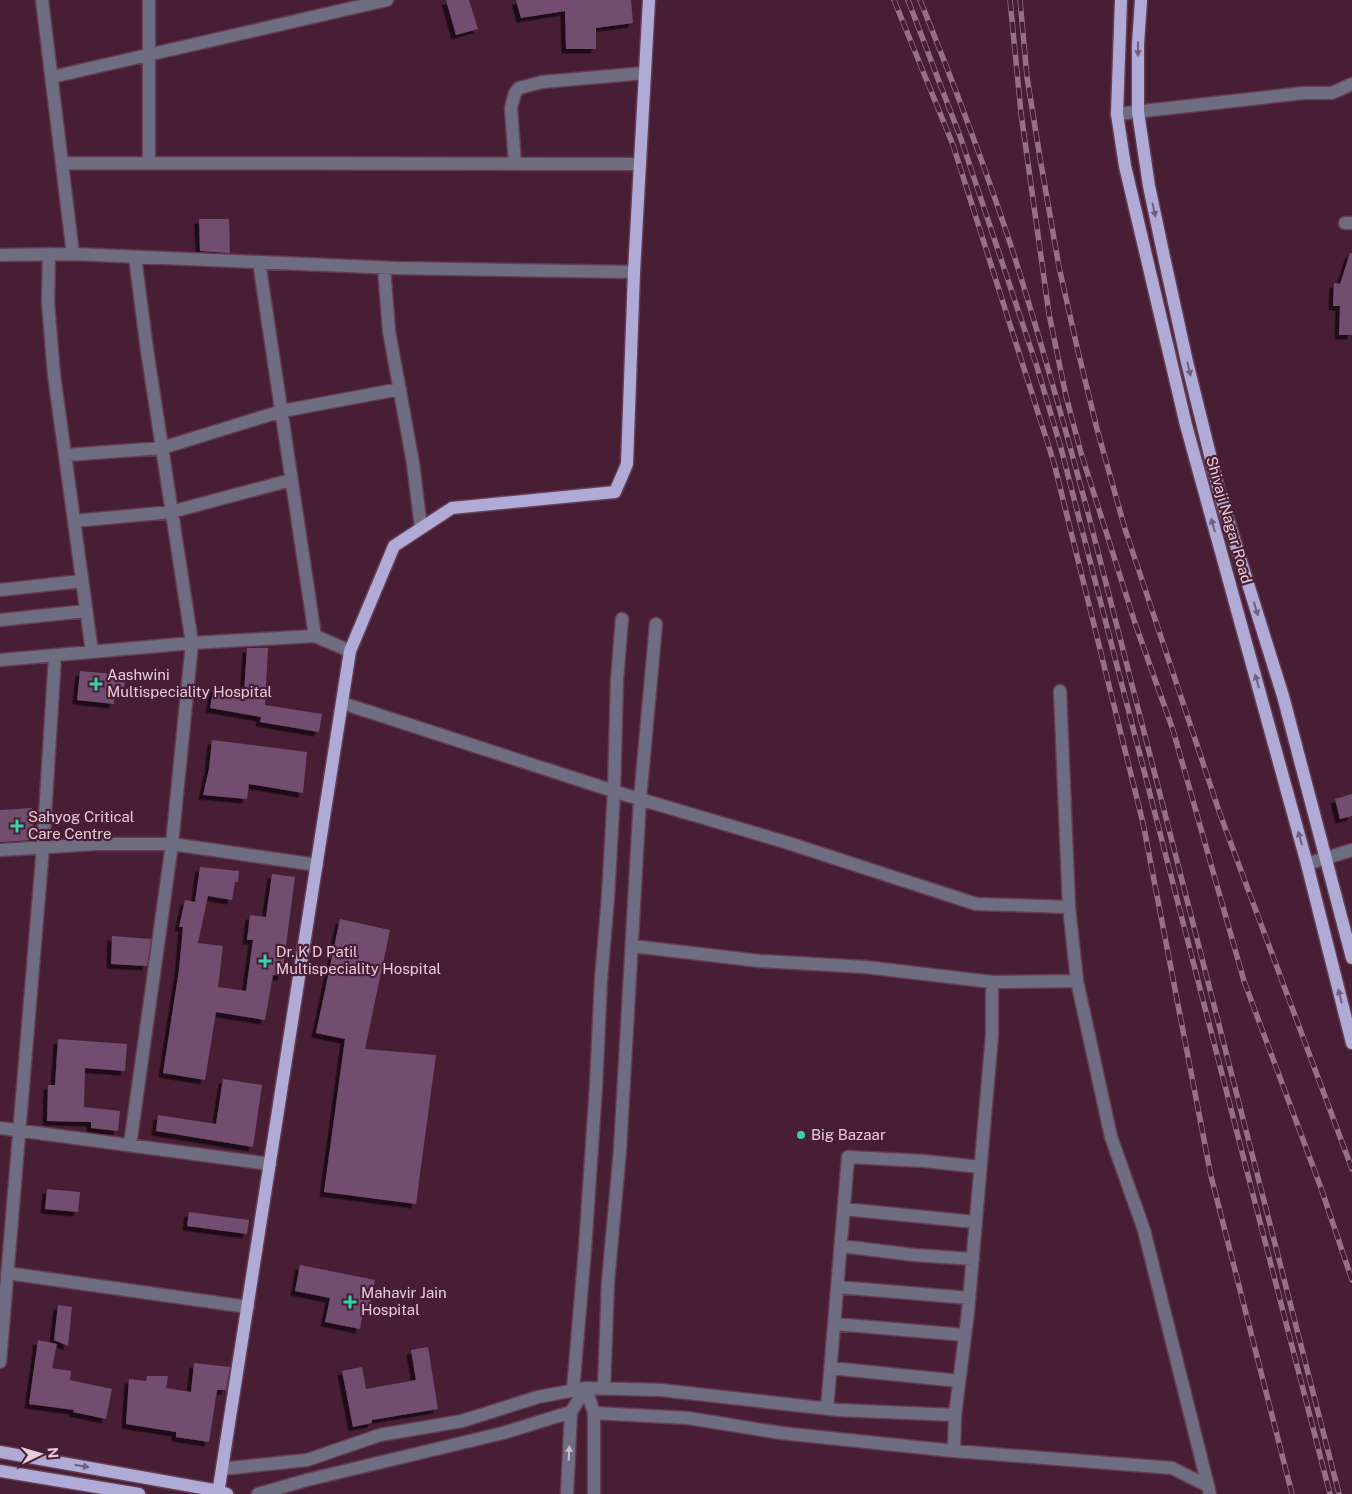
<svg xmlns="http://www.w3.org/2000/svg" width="1352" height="1494" font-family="'Public Sans',sans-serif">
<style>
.building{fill:#724d6f;filter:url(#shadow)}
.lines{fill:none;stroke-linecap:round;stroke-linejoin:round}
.minor-casing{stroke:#653d52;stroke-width:15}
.major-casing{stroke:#653d52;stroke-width:15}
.minor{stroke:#6f6d82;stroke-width:12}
.major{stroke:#afabd6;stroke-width:12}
.rail-casing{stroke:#957183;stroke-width:5.5}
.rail{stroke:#481e34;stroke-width:4;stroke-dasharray:11;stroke-linecap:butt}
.oneway{fill:#765d7d}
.oneway2{fill:#d1b9c8}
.poi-dot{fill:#34d4a8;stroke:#481e34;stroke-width:2}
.labels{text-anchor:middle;stroke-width:4.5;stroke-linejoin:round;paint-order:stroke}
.street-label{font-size:15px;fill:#e9ccd9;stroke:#481e34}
.poi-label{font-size:15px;fill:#e9ccd9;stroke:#481e34;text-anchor:start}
</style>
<defs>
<filter id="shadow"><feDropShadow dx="-4.5" dy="4.5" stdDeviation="0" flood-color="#0009"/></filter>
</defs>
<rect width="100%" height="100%" fill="#481e34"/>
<path class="building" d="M446 0H469L478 29 456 35Z
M516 0H631L633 23 596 28V49H566L565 11 521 18Z
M199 219H229L230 253 200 251Z
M1350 253H1352V335H1339L1340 306H1333L1334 283 1340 284Z
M247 648H268L265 705 322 714 319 732 260 722 261 717 210 708 214 687 244 693Z
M80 671 126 675 124 689 115 688 114 704 77 700Z
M212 740 307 752 303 793 249 784 247 799 203 795 209 769Z
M1352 794V816L1340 819 1335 799Z
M32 808 34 840 0 842V810Z
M200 867 239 871 238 882H235L232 900 208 896 198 943 223 946 218 987 246 991 253 940H247L250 915 266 917 272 874 295 877 282 976 273 975 265 1020 216 1012 205 1080 163 1073 179 970 183 927H179L185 900 195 902Z
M340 919 390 930 365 1049 436 1055 416 1204 324 1192 345 1039 316 1033Z
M112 936 151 939 147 966 111 964Z
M58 1039 127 1044 125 1071 85 1068 84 1107 120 1111 118 1131 91 1128V1122L47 1121 48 1085H55Z
M223 1079 262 1085 253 1147 156 1131 158 1115 216 1124Z
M47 1189 80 1192 78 1212 45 1209Z
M189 1212 249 1220 247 1234 187 1226Z
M300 1265 375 1280 369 1307 364 1306 360 1329 325 1322 330 1298 295 1291Z
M58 1305 72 1307 68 1346 54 1340Z
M38 1340 57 1344 52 1368 71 1371 70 1380 112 1389 106 1419 73 1412 74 1410 29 1404Z
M428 1347 438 1409 372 1420V1423L353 1427 342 1371 362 1367 366 1389 416 1380 411 1350Z
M194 1363 230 1367 226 1390H217L209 1442 176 1437V1432L126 1424 129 1379 146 1381 147 1376H168L166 1388 191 1392Z"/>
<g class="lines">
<defs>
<path id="minor" d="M42 0 73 254
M149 0V163
M52 77 387 0
M1117 114 1304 93H1332L1352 84
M62 163 640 164
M515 164 511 108 515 93 519 88 542 82 645 73
M1345 223H1352
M49 254 48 303 54 375 92 652
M0 255 73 254 395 268 634 272
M259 262 315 636
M384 268 389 331 413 463 421 528
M66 455 162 448 282 411 400 389
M74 521 171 512 291 480
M0 590 82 581
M0 620 86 611
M0 660 192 643 315 636 350 651
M1060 691 1069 907 1077 981 1111 1137 1144 1230 1210 1494
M342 703 626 795 785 842 976 904 1069 907
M0 850 96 844H172L317 865
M1307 864 1352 850
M632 946 760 961 865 967 992 982
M0 1128 270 1164
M130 1145 172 844 192 643 147 350 135 257
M844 1209 975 1222
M841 1246 914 1255 973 1259
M7 1273 248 1307
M838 1287 969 1298
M835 1324 965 1335
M0 1362 43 847 55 656
M831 1368 959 1381
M586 1388 594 1413V1494
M604 1388 608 1282 620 1150 640 799 656 624
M573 1390 585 1249 596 1086 601 980 608 897 614 791 617 680 622 619
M827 1409 848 1157 924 1161 980 1167
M594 1413 688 1418 781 1433 954 1451 955 1415
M954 1451 1172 1468 1208 1486
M222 1469 307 1460 380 1435 462 1421 538 1397 586 1388 661 1390 839 1410 955 1415 968 1312 992 1035V982L1077 981
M258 1494 307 1480 503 1433 571 1412
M567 1494 571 1412 586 1388"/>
<path id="major" d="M1121 0 1117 114 1125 166 1186 425 1307 864 1352 1043
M1141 0 1138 44V112L1149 186 1164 257 1187 362 1219 491 1283 696 1352 958
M0 1452 219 1491 227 1494
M0 1471 139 1494
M218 1494 350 651 394 546 452 508 615 492 627 464 634 272 649 0"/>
</defs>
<use href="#minor" class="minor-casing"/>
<use href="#major" class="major-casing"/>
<use href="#minor" class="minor"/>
<use href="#major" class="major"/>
<defs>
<path id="rail" d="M894 0 953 145 1054 463 1143 823 1211 1176 1292 1494
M908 0 961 139 1037 367 1061 448 1330 1494
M920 0C954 84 986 169 1014 255 1041 341 1065 427 1088 513L1339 1494
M1010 0 1021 113 1049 314 1066 396 1081 453 1136 626 1173 730 1244 981 1321 1188 1352 1280
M1020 0 1027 77 1040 158 1059 267 1077 347 1097 429 1125 529 1220 814 1352 1169"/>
</defs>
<use href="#rail" class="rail-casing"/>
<use href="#rail" class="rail"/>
</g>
<defs><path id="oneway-solid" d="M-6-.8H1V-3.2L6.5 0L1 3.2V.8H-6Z" transform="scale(1.25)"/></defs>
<g class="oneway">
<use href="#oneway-solid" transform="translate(1138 49) rotate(90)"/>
<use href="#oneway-solid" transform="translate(1154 210) rotate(78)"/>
<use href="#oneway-solid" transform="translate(1189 369) rotate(76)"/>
<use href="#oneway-solid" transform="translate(1213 525) rotate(-106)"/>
<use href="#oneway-solid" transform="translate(1256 609) rotate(73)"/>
<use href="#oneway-solid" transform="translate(1257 681) rotate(-106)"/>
<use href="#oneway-solid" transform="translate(1300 838) rotate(-106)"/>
<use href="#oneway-solid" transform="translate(1340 996) rotate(-104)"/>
<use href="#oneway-solid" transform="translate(82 1466) rotate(10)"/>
</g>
<use class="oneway2" href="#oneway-solid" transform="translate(569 1453) rotate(-87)"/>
<g class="poi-dot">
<path d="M93.5 676.5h5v5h5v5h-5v5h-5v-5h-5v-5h5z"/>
<path d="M14.5 818.5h5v5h5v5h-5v5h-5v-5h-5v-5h5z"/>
<path d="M262.5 953.5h5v5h5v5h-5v5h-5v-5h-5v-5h5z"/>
<circle cx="801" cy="1135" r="5"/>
<path d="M347.5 1294.5h5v5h5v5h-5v5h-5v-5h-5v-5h5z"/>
</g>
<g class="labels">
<g class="street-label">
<text transform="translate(1229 520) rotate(74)" y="5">Shivaji Nagar Road</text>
</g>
<g class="poi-label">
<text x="107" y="680">Aashwini<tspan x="107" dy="17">Multispeciality Hospital</tspan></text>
<text x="28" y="822">Sahyog Critical<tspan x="28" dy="17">Care Centre</tspan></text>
<text x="276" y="957">Dr. K D Patil<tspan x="276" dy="17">Multispeciality Hospital</tspan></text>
<text x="811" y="1140">Big Bazaar</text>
<text x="361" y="1298">Mahavir Jain<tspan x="361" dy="17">Hospital</tspan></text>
</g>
</g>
<g transform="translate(40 1454) rotate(85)" stroke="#481e34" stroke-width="4" paint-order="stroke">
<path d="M0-4L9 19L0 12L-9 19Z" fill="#e9ccd9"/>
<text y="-8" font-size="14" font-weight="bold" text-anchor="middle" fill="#e9ccd9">N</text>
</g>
</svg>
